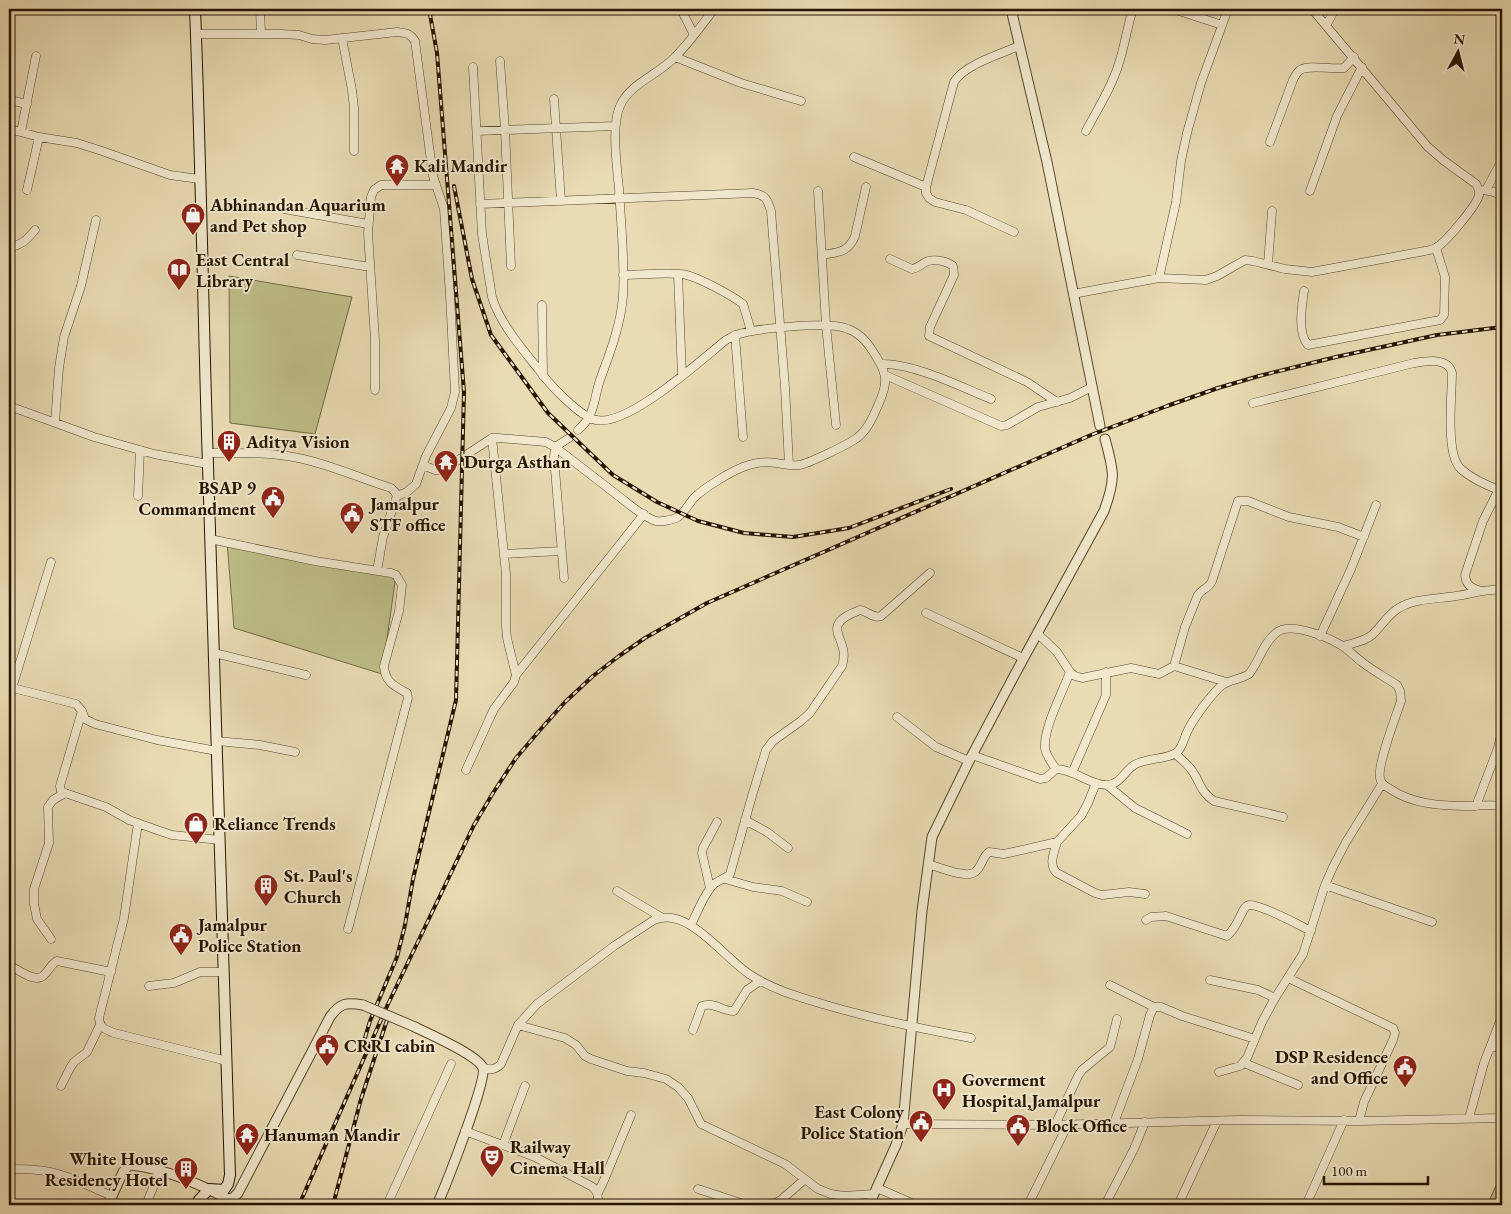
<svg xmlns="http://www.w3.org/2000/svg" width="1511" height="1214" font-family="'EB Garamond',serif">
<style>
.green{fill:#bdbe88;stroke:#726944}
.lines{fill:none;stroke-linecap:round;stroke-linejoin:round}
.minor-casing{stroke:#57462d;stroke-width:9}
.tertiary-casing{stroke:#57462d;stroke-width:11}
.secondary-casing{stroke:#261400;stroke-width:12}
.minor{stroke:#f1e8ce;stroke-width:8}
.tertiary{stroke:#f1e8ce;stroke-width:9}
.secondary{stroke:#f1e8ce;stroke-width:10}
.rail-casing{stroke:#261400;stroke-width:4}
.rail{stroke:#f1e8ce;stroke-width:2;stroke-dasharray:5.5;stroke-linecap:butt}
.tertiary-bridge-casing{stroke:#57462d;stroke-width:11;stroke-linecap:butt}
.tertiary-bridge{stroke:#f1e8ce;stroke-width:9}
.labels{text-anchor:middle;stroke-width:4;stroke-linejoin:round;paint-order:stroke}
.poi-label{font-size:18px;font-weight:bold;fill:#261400;stroke:#f1e8ce;text-anchor:start}
</style>
<rect width="100%" height="100%" fill="#e9dbb3"/>
<filter id="stains"><feTurbulence type="fractalNoise" baseFrequency=".004" numOctaves="4"/><feColorMatrix values="0 0 0 0 .2 0 0 0 0 .09 0 0 0 0 .02 0 0 0 .5 -.17"/></filter>
<radialGradient id="worn" r=".72"><stop offset=".6" stop-color="#630" stop-opacity="0"/><stop offset="1" stop-color="#630" stop-opacity=".3"/></radialGradient>
<path class="green" d="M229 276 352 297 315 434 230 423Z
M227 542 396 575 382 674 234 628Z
M1500 1177 1502 1178V1205H1487Z"/>
<g class="lines">
<defs>
<path id="minor" d="M260 9 261 34
M681 9 694 35
M1173 9 1222 25
M1327 24 1335 9
M196 34H281L299 35 312 39 325 40 397 32C406 33 410 33 415 41L433 176 444 209 450 295 455 392 451 408 426 456 416 484 407 492 397 496
M342 38 352 90 354 108V151
M675 57 741 83 801 101
M500 61 505 130 511 266
M554 99 561 201
M9 100 27 104
M9 131V129L39 137 77 143 102 151 170 175 199 179
M477 131 615 126
M1086 131C1098 108 1112 87 1119 63 1125 45 1127 27 1133 9
M21 132 36 56
M1270 142 1293 80C1295 76 1297 72 1300 70 1310 64 1332 70 1344 68L1354 57
M854 157 926 187
M27 190 39 137
M1484 190 1494 192 1502 196
M1486 190 1502 160
M818 191 826 325 836 425
M1310 191 1337 116 1362 67
M480 204 753 193C766 195 767 199 771 211L785 387 789 465
M284 209 368 224
M1014 232 966 210 935 202 929 198 926 193V187L954 82C964 65 1000 54 1019 46
M9 248C22 244 26 241 35 230
M297 255 370 267
M822 255C838 252 848 253 855 236L866 187
M890 259 912 269C919 268 922 263 928 261 936 259 947 261 953 266L954 275 930 327 929 336 1027 382 1057 402
M1268 264 1272 211
M678 274 682 376
M623 275C641 275 662 272 681 274 695 275 731 295 743 304L751 331
M1159 278 1176 202 1181 161 1187 133 1201 83 1228 9
M1304 291C1302 305 1297 333 1308 345L1440 320 1444 315 1445 277 1436 248
M1073 294 1159 278 1206 280 1217 276 1245 260 1253 261 1285 269 1312 272 1425 251C1429 250 1433 250 1437 247 1446 242 1477 205 1479 195 1480 190 1478 188 1476 184L1443 160 1427 146 1312 9
M542 305 543 376
M735 335 743 437
M881 364C914 363 961 387 991 399
M885 375 1001 426 1007 425 1038 407 1070 398 1092 387
M375 390V340L368 233 371 197 374 190 381 185H436
M1253 403 1414 363C1427 361 1448 357 1452 373 1452 395 1445 455 1461 469 1472 479 1488 486 1502 491
M9 406 94 437 154 454 208 464
M55 422 59 368 64 337 81 286 96 220
M578 430C596 414 593 401 600 380 610 353 621 324 623 296 625 261 621 224 619 189 617 167 611 126 620 106 630 83 660 74 676 56 690 42 702 25 714 9
M207 453C240 453 272 452 303 459 334 466 362 479 391 488L395 492 397 496 383 537 377 571
M423 465 435 470H443L492 438H498L546 442 555 447C577 464 599 481 621 498 630 505 645 518 656 521 661 522 673 520 678 517 685 512 689 503 695 497 704 488 730 472 743 467 754 463 765 461 776 463 784 464 791 466 799 465 808 464 844 446 854 440 867 432 873 417 879 403 887 385 888 375 877 358 870 346 862 334 848 329 830 321 756 328 736 335 733 336 730 338 726 340 701 360 628 427 596 420 580 417 549 384 539 370 523 350 499 322 492 297L482 234 473 67
M138 496 140 450
M210 539 315 561 391 573 396 575 402 585 399 611 384 666C385 682 394 686 407 693L408 698 348 929
M504 554 561 551
M564 578 554 457 555 447 569 438
M1481 591C1472 588 1466 586 1465 575L1483 521 1502 483
M926 613 1023 658
M1037 633 1057 652 1070 672 1075 676 1082 678 1131 668 1159 674 1174 666 1226 682
M1320 636 1351 569 1376 505
M1343 646C1352 643 1364 642 1372 635 1381 627 1388 614 1399 608 1415 598 1438 599 1456 596 1472 594 1487 588 1502 590
M214 653 306 675
M1174 666 1185 627 1197 597C1200 589 1209 589 1212 581L1238 501H1248L1289 517 1338 527 1364 537
M516 675 644 514
M9 687 76 704 82 711 85 719 95 724 157 740 217 751
M12 688 51 562
M82 711 60 786 61 791 65 793 106 807 129 820 160 831 172 835 220 840
M897 717 936 747 969 761
M217 741 260 745 295 752
M1175 754C1180 758 1186 763 1190 768 1201 781 1198 790 1214 801L1283 817
M972 755 1040 779 1046 778 1056 769C1074 769 1089 785 1107 785 1119 785 1125 771 1134 765 1145 758 1170 759 1177 752 1183 747 1184 738 1187 732 1193 719 1211 695 1221 686 1229 679 1240 680 1249 674 1259 662 1263 643 1276 633 1290 621 1327 637 1341 645 1349 650 1355 657 1362 662 1373 671 1385 677 1397 685L1400 691 1401 701C1396 716 1377 765 1380 778 1381 784 1385 786 1390 789 1412 804 1441 806 1468 806 1479 806 1491 804 1502 806
M1056 769C1052 763 1046 756 1045 748 1043 729 1063 691 1070 672
M466 770 488 722 494 709 514 682 516 675 507 638 506 626V574L492 438
M1072 773 1106 695V672
M1107 785 1135 808 1187 834
M1476 806 1498 748 1502 731
M745 820 767 832 788 848
M138 823 124 918 99 1018C100 1029 105 1029 114 1033L227 1061
M1057 842C1054 853 1048 865 1057 873L1095 893 1102 895 1129 892 1145 894
M928 864C938 867 966 879 975 872 982 867 982 857 989 852L1004 854 1057 842 1081 816 1088 803 1096 783
M725 879 753 887 782 891 807 902
M1325 885 1432 922
M710 888 702 853 703 848 717 822
M617 891 661 917
M1146 920 1151 917 1166 916 1227 936C1235 930 1239 918 1244 909 1246 907 1246 905 1250 905 1265 906 1297 924 1311 931
M691 925C697 913 704 894 713 885 718 880 725 879 730 874L752 796 766 750 773 741 801 721 810 713 842 666C852 637 815 627 860 610 868 611 873 619 881 616L930 573
M51 939 37 919 34 904V889L49 843 48 807 53 800 65 793
M9 965C17 969 34 983 43 976 49 971 50 965 57 961L111 972
M1288 978 1393 1028 1395 1033 1393 1040 1364 1102 1359 1121
M1210 980 1258 990 1275 998
M1110 985 1154 1007
M149 986 174 983 200 972H224
M518 1025 565 1038 576 1045 585 1056 591 1059 627 1071 644 1073 666 1079 678 1087 688 1098 701 1124 785 1164 818 1189 831 1194 844 1196 873 1194
M693 1030 702 1006C714 1001 723 1012 734 1011L747 990 760 981
M1491 1046 1502 1049
M1244 1063 1298 1085
M483 1068C491 1070 495 1070 501 1064L518 1025 537 1004 614 946 654 920C688 906 722 956 749 974 773 990 799 997 826 1005 874 1019 922 1029 971 1038
M1219 1072 1240 1066 1247 1058 1262 1022 1275 998 1303 954 1325 885 1333 867 1346 842 1382 784
M61 1086 70 1068 74 1062 87 1052 100 1025
M1469 1118 1484 1063 1502 1016
M1114 1123 1138 1059 1150 1015 1154 1007H1161L1182 1016 1255 1039
M903 1124 1052 1125 1239 1120 1359 1121 1502 1118
M1055 1125 1078 1076 1082 1070 1110 1047 1117 1019
M465 1131 535 1157 591 1186C597 1190 598 1194 598 1201L604 1205
M503 1145 525 1086
M9 1169C18 1169 28 1169 37 1170 63 1172 88 1186 112 1196
M877 1188 916 1205
M698 1189 747 1205
M598 1193 605 1178 631 1115
M146 1205 160 1170
M387 1205 451 1064
M747 1205 775 1203 781 1200 805 1179
M1028 1205 1068 1124
M1105 1205 1134 1149 1145 1122
M1178 1205 1217 1121
M1306 1205 1344 1120"/>
<path id="tertiary" d="M1011 9 1047 162 1100 426
M415 1027C429 1034 478 1055 483 1068 487 1081 445 1187 437 1205
M108 1205 123 1172 128 1166 131 1165C166 1169 197 1183 228 1199L233 1198 238 1193 330 1017C340 1003 346 1002 363 1005
M869 1205 896 1145 903 1124 922 911 932 837 969 761 1014 676 1104 511C1116 478 1114 472 1105 439"/>
<path id="secondary" d="M195 9C201 161 203 314 208 466 214 702 224 939 230 1175L228 1184 224 1190 209 1189 199 1200 197 1205"/>
</defs>
<use href="#minor" class="minor-casing"/>
<use href="#tertiary" class="tertiary-casing"/>
<use href="#secondary" class="secondary-casing"/>
<use href="#minor" class="minor"/>
<use href="#tertiary" class="tertiary"/>
<use href="#secondary" class="secondary"/>
<defs>
<path id="rail" d="M454 186 472 279 491 335 548 413 613 475 657 502 698 521 744 533 793 537 849 528 951 489
M362 1048 370 1021 397 957 405 925 413 879 456 700 464 392 437 53 429 9
M299 1205 388 1004 474 825 493 793 516 758 540 730 565 702 593 676 619 656 645 638 707 603 1091 435 1167 406 1218 388 1259 376 1336 357 1437 335 1502 327
M333 1205 361 1099 387 1020"/>
</defs>
<use href="#rail" class="rail-casing"/>
<use href="#rail" class="rail"/>
<defs>
<path id="tertiary-bridge" d="M363 1005 415 1027"/>
</defs>
<use href="#tertiary-bridge" class="tertiary-bridge-casing"/>
<use href="#tertiary-bridge" class="tertiary-bridge"/>
</g>
<defs>
<symbol id="temple-pin" viewBox="-11 -11 22 30"><path d="M0 17L-7.5 6A9.5 9.5 0 1 1 7.5 6Z" fill="#8f2418" stroke="#f1e8ce"/><path d="M0-6L5-2H3V0L6.5 2.5H4V6H1.5V3h-3V6H-4V2.5H-6.5L-3 0V-2H-5Z" fill="#fff"/></symbol>
<symbol id="shop-pin" viewBox="-11 -11 22 30"><path d="M0 17L-7.5 6A9.5 9.5 0 1 1 7.5 6Z" fill="#8f2418" stroke="#f1e8ce"/><path d="M-5-2.5h2.3a2.7 3.5 0 0 1 5.4 0H5L5.5 6h-11ZM-1.5-2.5h3a1.5 2.3 0 0 0-3 0Z" fill="#fff"/></symbol>
<symbol id="library-pin" viewBox="-11 -11 22 30"><path d="M0 17L-7.5 6A9.5 9.5 0 1 1 7.5 6Z" fill="#8f2418" stroke="#f1e8ce"/><path d="M-6-4Q-3-5.5-.7-3.5V5Q-3 3-6 4ZM6-4Q3-5.5 .7-3.5V5Q3 3 6 4Z" fill="#fff"/></symbol>
<symbol id="building-pin" viewBox="-11 -11 22 30"><path d="M0 17L-7.5 6A9.5 9.5 0 1 1 7.5 6Z" fill="#8f2418" stroke="#f1e8ce"/><path d="M-4-6H4V6H1V3H-1V6H-4ZM-2.5-4.3h1.7v1.8h-1.7ZM.8-4.3h1.7v1.8H.8ZM-2.5-1h1.7V.8h-1.7ZM.8-1h1.7V.8H.8Z" fill="#fff"/></symbol>
<symbol id="civic-pin" viewBox="-11 -11 22 30"><path d="M0 17L-7.5 6A9.5 9.5 0 1 1 7.5 6Z" fill="#8f2418" stroke="#f1e8ce"/><path d="M-.6-6.5H3V-4.5H.6V-3L4-1V1h2V6H-6V1h2V-1L-.6-3ZM-1.2 2.5V6h2.4V2.5Z" fill="#fff"/></symbol>
<symbol id="hospital-pin" viewBox="-11 -11 22 30"><path d="M0 17L-7.5 6A9.5 9.5 0 1 1 7.5 6Z" fill="#8f2418" stroke="#f1e8ce"/><path d="M-5-5h3v3.5h4V-5h3V5h-3V1.5h-4V5h-3Z" fill="#fff"/></symbol>
<symbol id="theatre-pin" viewBox="-11 -11 22 30"><path d="M0 17L-7.5 6A9.5 9.5 0 1 1 7.5 6Z" fill="#8f2418" stroke="#f1e8ce"/><path d="M-5-5.5Q0-4 5-5.5V0Q5 5 0 6Q-5 5-5 0ZM-3.3-2.5H-1v1.5H-3.3ZM1-2.5H3.3v1.5H1ZM-2.8 1Q0 5.5 2.8 1Z" fill="#fff"/></symbol>
</defs>
<g fill-rule="evenodd">
<use href="#temple-pin" x="383" y="152" width="28" height="38"/>
<use href="#shop-pin" x="179" y="201" width="28" height="38"/>
<use href="#library-pin" x="165" y="256" width="28" height="38"/>
<use href="#building-pin" x="215" y="428" width="28" height="38"/>
<use href="#temple-pin" x="432" y="448" width="28" height="38"/>
<use href="#civic-pin" x="259" y="484" width="28" height="38"/>
<use href="#civic-pin" x="338" y="500" width="28" height="38"/>
<use href="#shop-pin" x="182" y="810" width="28" height="38"/>
<use href="#building-pin" x="252" y="872" width="28" height="38"/>
<use href="#civic-pin" x="167" y="921" width="28" height="38"/>
<use href="#civic-pin" x="313" y="1032" width="28" height="38"/>
<use href="#civic-pin" x="1391" y="1053" width="28" height="38"/>
<use href="#hospital-pin" x="930" y="1076" width="28" height="38"/>
<use href="#civic-pin" x="907" y="1108" width="28" height="38"/>
<use href="#civic-pin" x="1004" y="1112" width="28" height="38"/>
<use href="#temple-pin" x="233" y="1121" width="28" height="38"/>
<use href="#theatre-pin" x="478" y="1143" width="28" height="38"/>
<use href="#building-pin" x="172" y="1155" width="28" height="38"/>
</g>
<g class="labels">
<g class="poi-label">
<text x="414" y="172">Kali Mandir</text>
<text x="210" y="211">Abhinandan Aquarium<tspan x="210" dy="21">and Pet shop</tspan></text>
<text x="196" y="266">East Central<tspan x="196" dy="21">Library</tspan></text>
<text x="246" y="448">Aditya Vision</text>
<text x="464" y="468">Durga Asthan</text>
<text x="256" y="494" text-anchor="end">BSAP 9<tspan x="256" dy="21">Commandment</tspan></text>
<text x="370" y="510">Jamalpur<tspan x="370" dy="21">STF office</tspan></text>
<text x="214" y="830">Reliance Trends</text>
<text x="284" y="882">St. Paul's<tspan x="284" dy="21">Church</tspan></text>
<text x="198" y="931">Jamalpur<tspan x="198" dy="21">Police Station</tspan></text>
<text x="344" y="1052">CRRI cabin</text>
<text x="1388" y="1063" text-anchor="end">DSP Residence<tspan x="1388" dy="21">and Office</tspan></text>
<text x="962" y="1086">Goverment<tspan x="962" dy="21">Hospital,Jamalpur</tspan></text>
<text x="904" y="1118" text-anchor="end">East Colony<tspan x="904" dy="21">Police Station</tspan></text>
<text x="1036" y="1132">Block Office</text>
<text x="264" y="1141">Hanuman Mandir</text>
<text x="510" y="1153">Railway<tspan x="510" dy="21">Cinema Hall</tspan></text>
<text x="168" y="1165" text-anchor="end">White House<tspan x="168" dy="21">Residency Hotel</tspan></text>
</g>
</g>
<rect width="1511" height="1214" fill="none" stroke="#e9dbb3" stroke-width="30"/>
<rect x="10" y="10" width="1491" height="1194" fill="none" stroke="#261400" stroke-width="2.5"/>
<rect x="15" y="15" width="1481" height="1184" fill="none" stroke="#261400"/>
<g transform="translate(1458 52) rotate(7)" stroke="#f1e8ce" stroke-width="4" paint-order="stroke">
<path d="M0-4L9 19L0 12L-9 19Z" fill="#261400"/>
<text y="-8" font-size="14" font-weight="bold" text-anchor="middle" fill="#261400">N</text>
</g>
<path d="M1324 1176v8h104v-8" fill="none" stroke="#261400" stroke-width="2.5"/>
<text x="1331" y="1176" font-size="15" fill="#261400" stroke="#f1e8ce" stroke-width="4" paint-order="stroke">100 m</text>
<rect width="100%" height="100%" filter="url(#stains)"/>
<rect width="100%" height="100%" fill="url(#worn)"/>
</svg>
